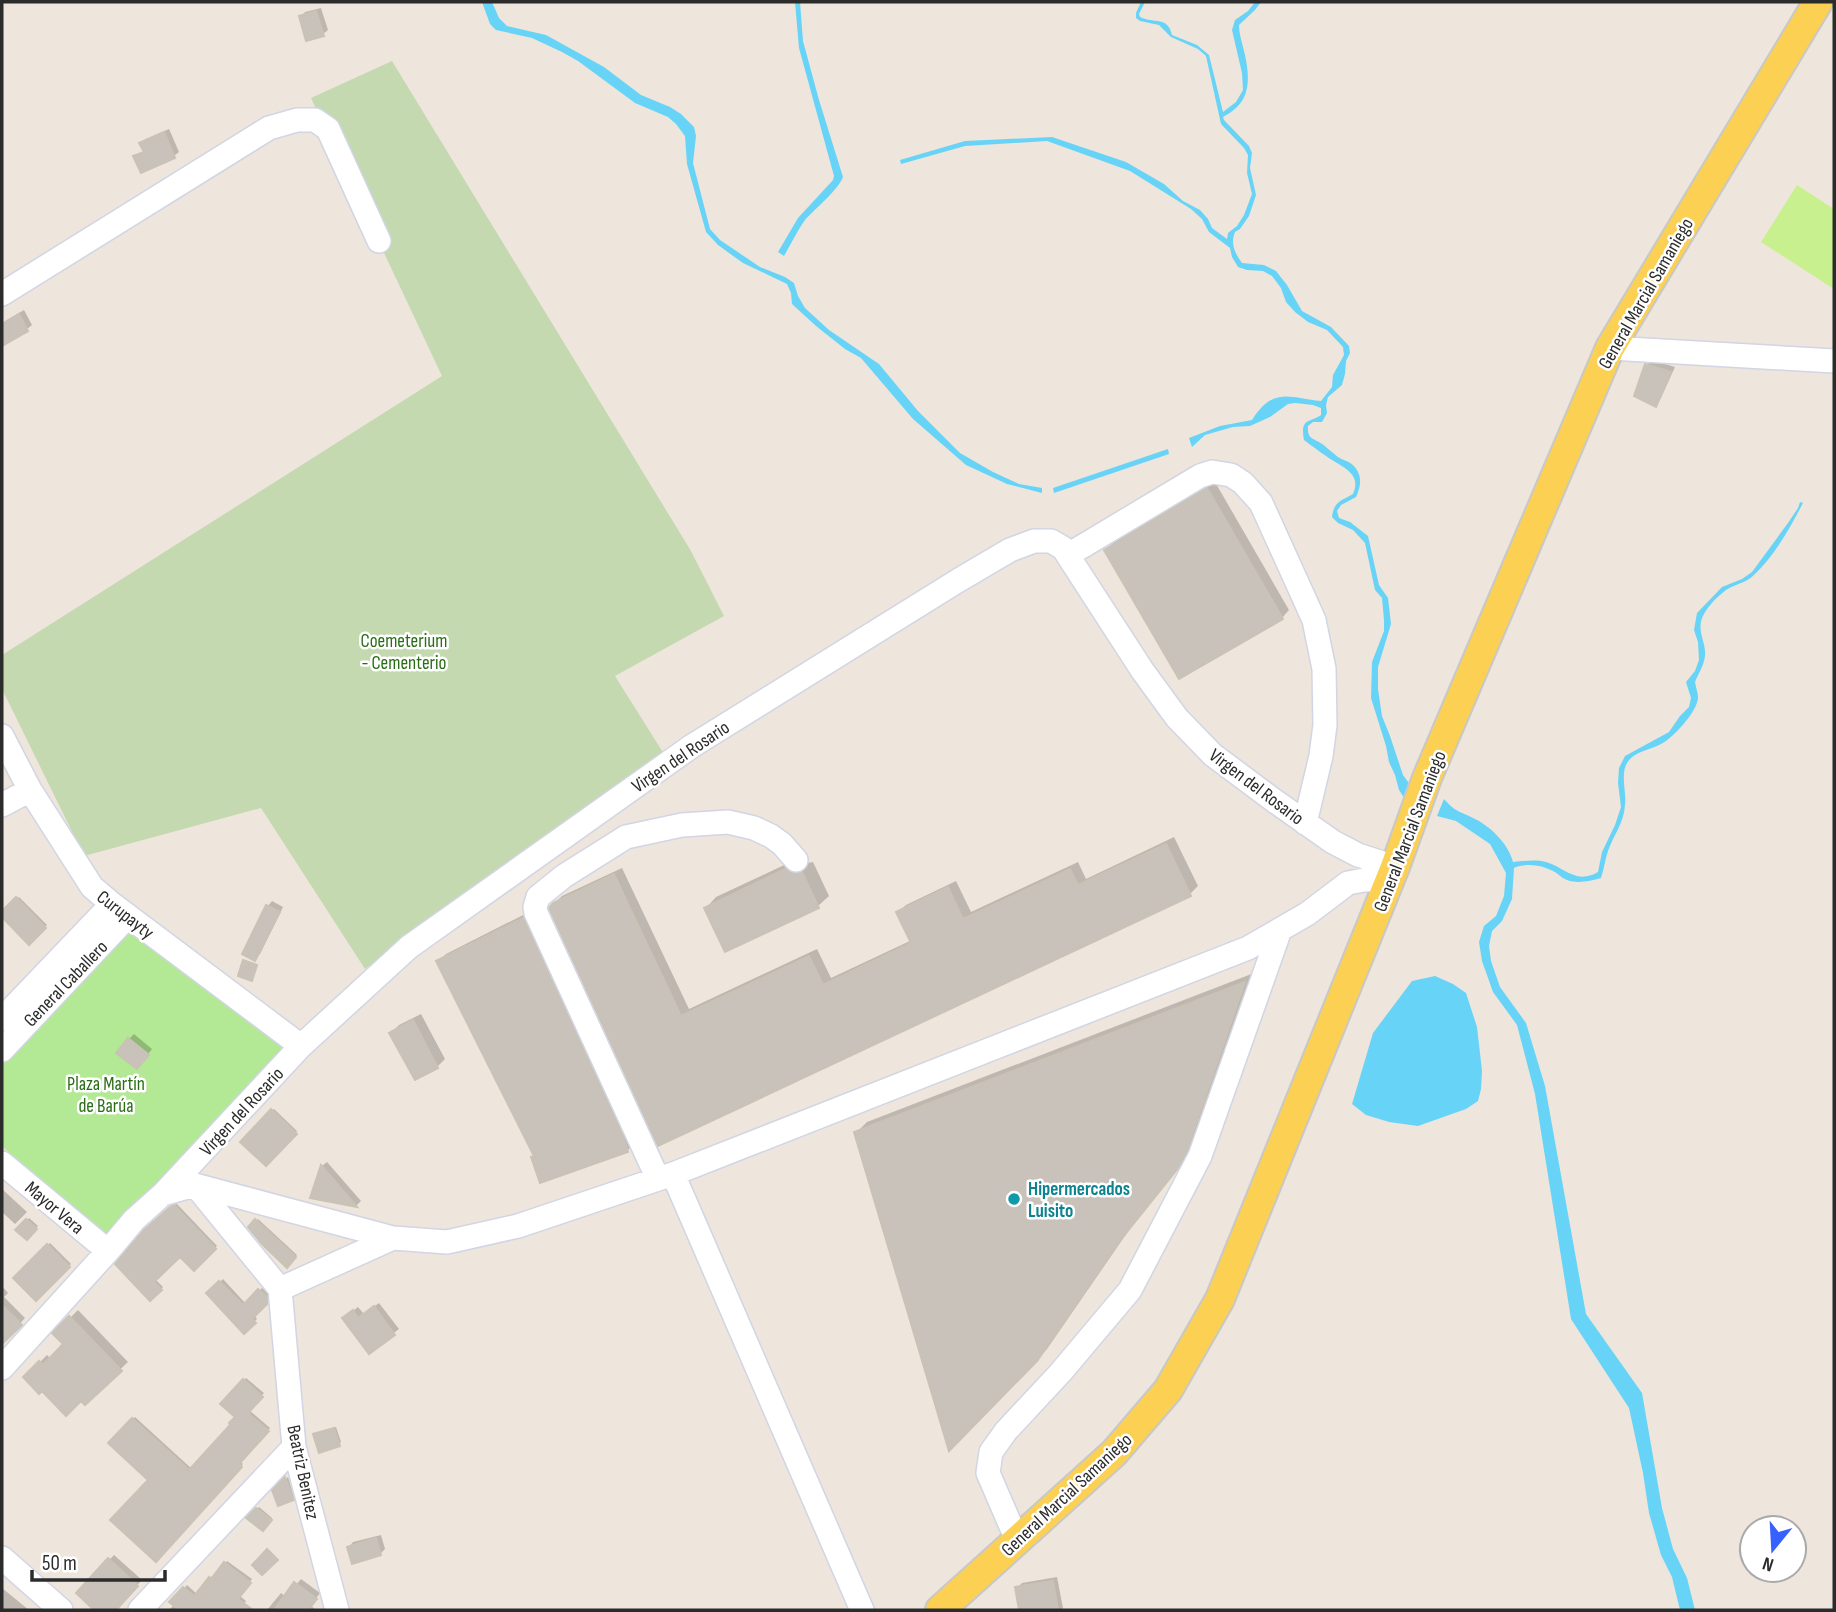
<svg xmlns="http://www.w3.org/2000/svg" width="1836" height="1612" font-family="'Sofia Sans Condensed',sans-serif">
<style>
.green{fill:#b3e894}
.cemetery{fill:#c5d9b1}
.pitch{fill:#c9f08f}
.water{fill:#67d4f7}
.shadow{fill:#0003}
.building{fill:#c9c2bb;stroke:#c9c2b5;stroke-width:2}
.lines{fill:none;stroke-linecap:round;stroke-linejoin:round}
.minor-casing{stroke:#d1d5e4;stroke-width:26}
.major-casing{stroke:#c8c8c8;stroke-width:32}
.minor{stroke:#fff;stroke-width:23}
.major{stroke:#fbd053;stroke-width:28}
.culture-dot{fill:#0f9aa8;stroke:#fff;stroke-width:2.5}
.labels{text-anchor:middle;stroke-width:5;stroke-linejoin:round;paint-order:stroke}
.street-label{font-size:19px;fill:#2b2b2b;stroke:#fff}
.park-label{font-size:19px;fill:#296d15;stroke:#fff}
.culture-label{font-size:19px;font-weight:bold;fill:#0d838f;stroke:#fff;text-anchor:start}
</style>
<rect width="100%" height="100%" fill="#eee5dc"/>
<path class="green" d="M127 929 297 1047 106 1242 2 1146V1054Z"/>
<path class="cemetery" d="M392 61 691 551 724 616 615 676 664 754 365 969 261 808 84 856 2 689V655L442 376 311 98Z"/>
<path class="pitch" d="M1797 185 1834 209V289L1761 242Z"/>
<path class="water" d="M482 2H492L499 18 507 26 546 35 604 67 641 95 670 107 681 114 694 127 696 136 693 163 710 229 720 240 760 267 785 277 794 283 798 296 805 308 829 330 879 364 918 411 960 453 993 472 1019 484 1042 488V493L1007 484 966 465 913 419 861 358 845 349 816 326 792 304 791 293 787 284 743 263 718 245 706 232 687 164 685 136 676 124 668 117 635 103 578 61 562 52 532 38 496 30 490 24Z
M795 2H800L803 41 819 100 843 177C839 189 815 209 805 220 797 231 791 244 784 256L778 252 798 218 833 180 834 176 799 48Z
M1141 2H1145L1139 14 1140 17C1155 24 1168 16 1172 35L1197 45 1209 55 1223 112 1236 102 1243 90 1242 73 1232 30 1235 20 1248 11 1255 2H1261L1255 10 1239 25C1239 33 1241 39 1243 47 1248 66 1253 92 1237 107 1233 111 1228 114 1223 117L1224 120 1249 146 1252 153 1250 168 1256 195 1249 216 1240 229 1235 232C1230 244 1235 253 1242 263L1264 265 1276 271 1287 285 1302 311 1331 327 1349 346 1350 353 1346 361 1345 374 1342 385 1328 397 1326 405 1327 413 1322 422H1313L1308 426C1307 437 1311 438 1319 442 1326 446 1331 452 1338 457 1342 460 1349 461 1353 465 1363 475 1361 486 1356 497L1341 505 1337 511 1339 518 1350 522 1368 536 1379 585 1388 598 1391 624 1378 667V689L1382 716 1390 736 1403 775 1411 786 1405 799 1399 790 1395 775 1389 762 1386 746 1371 698 1372 662 1384 631V620L1382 598 1375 590 1365 543 1353 530 1338 523 1332 517C1334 501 1341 501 1353 494 1360 477 1350 471 1337 463 1328 458 1312 446 1304 440 1300 418 1309 423 1321 415V408L1313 405 1295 403 1288 404 1270 417 1250 426 1233 427 1205 435 1192 447 1189 438 1220 426 1252 420C1273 387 1288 397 1321 401L1332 387 1333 375 1344 355 1343 347 1327 330 1308 322 1295 312 1286 302 1281 288 1272 276 1263 271 1247 270 1238 267 1232 257 1230 248 1209 232 1202 219 1191 209 1130 171 1047 141 965 146 901 164 900 160 965 141 1052 137 1126 162 1164 184 1183 201 1200 210 1208 219 1212 228 1227 239 1228 233 1237 226 1244 215 1252 194 1247 173 1248 155 1244 148 1221 124 1206 56 1198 49 1171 37 1159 25 1140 21 1136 18V13Z
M1168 449 1169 454 1054 493 1053 488Z
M1800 502 1803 503C1790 528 1775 555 1754 575 1746 583 1735 584 1726 590 1718 596 1708 606 1704 614 1696 628 1704 638 1705 651 1706 663 1699 672 1695 682 1696 688 1698 693 1698 698 1697 712 1673 738 1661 744 1652 749 1639 751 1631 758 1618 770 1627 790 1625 805 1624 823 1613 836 1608 851 1605 860 1604 869 1601 878 1590 881 1578 884 1567 880 1561 878 1558 873 1553 871 1540 864 1526 863 1514 868L1512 899 1502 921 1492 931 1489 946 1491 961 1500 987 1526 1023 1545 1086 1586 1314 1642 1393 1662 1508 1673 1549 1687 1578 1695 1610H1680L1672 1577 1661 1555 1649 1513 1643 1473 1629 1408 1571 1319 1535 1094 1517 1025 1493 992 1482 961 1479 942 1484 926 1496 916 1504 896 1506 873 1490 844 1456 821 1437 816 1444 799C1457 814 1461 811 1477 820 1492 828 1509 845 1513 862 1524 861 1535 859 1546 862 1564 867 1576 885 1598 872L1602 852 1615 825 1621 807 1618 783 1619 768 1625 756 1669 732 1680 716 1689 707 1691 698 1686 682 1695 671 1699 660 1698 642 1694 630 1697 613 1722 587 1742 579 1752 572 1788 523 1798 508Z
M1435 976 1453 984 1466 993 1477 1027 1482 1071 1481 1089 1478 1101 1466 1109 1418 1126 1389 1122 1366 1115 1352 1104 1373 1033 1412 981Z"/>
<path class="shadow" d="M321 8 328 30 323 34 301 17 305 12Z
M169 129 179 152 174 156 136 157 145 150 142 143 146 139Z
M24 310 32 325 27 329 2 344V323Z
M1652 360 1675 367 1660 400 1656 405 1647 365Z
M1215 482 1289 610 1282 618 1106 550 1114 542Z
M1174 837 1198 886 1190 894 659 1144 554 904 562 896 622 868 689 1009 817 949 831 978 912 940 898 912 906 905 956 881 971 912 1078 862 1086 879Z
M797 859 803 864 813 862 829 896 818 906 726 950 706 908 716 897Z
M19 897 47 925 29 943 2 915Z
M272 901 283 907 260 954 255 959 268 906Z
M531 911 635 1143 627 1151 535 1155 438 962 446 954Z
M1254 973 1189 1154 1129 1230 1047 1349 950 1448 856 1133 867 1122Z
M421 1014 445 1059 437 1067 391 1033 399 1025Z
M134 1034 152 1049 142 1062 129 1039Z
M274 1109 297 1131 266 1164 243 1142Z
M327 1162 361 1201 357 1205 312 1197 322 1166Z
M2 1189 27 1212 15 1224 2 1212Z
M177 1204 217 1246 194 1269 180 1255 155 1279 163 1287 150 1299 117 1264 174 1205Z
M29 1218 38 1226 27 1237 18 1230Z
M258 1219 297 1255 287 1265 250 1228Z
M50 1243 71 1264 36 1298 16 1278Z
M223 1279 246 1304 262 1288 269 1294V1299L254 1315 257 1319 244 1331 208 1293Z
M2 1286 8 1293 4 1297 25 1318 2 1343Z
M379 1303 399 1329 369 1352 349 1314 358 1307 364 1314Z
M78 1310 128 1362 85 1403 81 1398 42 1389 25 1377 47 1355 51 1359 65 1344 55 1333Z
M246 1378 264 1393 249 1410 270 1428 240 1461 243 1464 156 1559 151 1479 111 1443 135 1417 192 1469 237 1417 223 1404Z
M336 1427 341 1442 339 1444 317 1433Z
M288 1477 294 1497 293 1499 274 1491Z
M259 1507 272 1518 263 1529 249 1518Z
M381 1535 385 1549 380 1554 349 1547 353 1542Z
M114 1555 142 1580 114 1610H97L78 1593Z
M227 1561 252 1579 240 1596 246 1601 239 1610H169L175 1604 172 1602 187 1585 198 1595 210 1578 212 1576 214 1577Z
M1057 1577 1063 1608 1061 1610H1021L1017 1588 1022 1583Z
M301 1579 320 1593 311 1605 315 1610H267L281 1593 286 1597Z
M2 1588 29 1610H2Z"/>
<path class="building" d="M316 11 324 36 306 41 299 16Z
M164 132 175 158 141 173 133 156 144 152 139 143Z
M19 314 28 331 2 346V324Z
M1645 364 1671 372 1656 407 1634 396Z
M1207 488 1283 619 1179 679 1104 550Z
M1166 844 1191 896 658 1146 549 908 553 903 614 874 681 1016 809 956 823 985 911 943 896 912 948 887 963 919 1070 869 1078 885Z
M785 869 792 873 802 872 819 908 725 952 704 908Z
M16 897 46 928 29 945 2 917V911Z
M266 905 280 912 255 961 242 954Z
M523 918 621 1131 628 1152 540 1183 531 1157 534 1156 436 961Z
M243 960 257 965 252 981 238 976Z
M1245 982 1187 1150 1179 1167 1119 1242 1037 1361 949 1451 854 1132Z
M413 1020 438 1068 415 1080 389 1033Z
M128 1038 149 1055 137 1069 116 1053Z
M271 1109 297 1134 266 1166 240 1142Z
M321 1165 357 1207 310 1198Z
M174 1205 216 1249 194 1271 180 1257 154 1282 162 1290 150 1301 115 1264 144 1230 170 1207Z
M26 1219 37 1229 27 1240 15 1230Z
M255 1219 296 1257 287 1268 262 1244 248 1227Z
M47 1244 70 1267 36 1301 13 1278Z
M219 1281 243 1305 258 1289 267 1297V1304L252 1319 256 1323 244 1334 206 1293Z
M2 1305 22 1325 2 1344Z
M374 1306 395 1335 369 1354 342 1318 353 1310 358 1318Z
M69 1316 122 1371 85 1405 81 1401 66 1416 42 1391 39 1394 23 1377 39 1361 43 1365 63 1344 52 1333Z
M243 1379 263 1397 248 1413 269 1431 239 1464 242 1467 156 1562 110 1520 148 1480 108 1443 132 1418 189 1470 230 1425 229 1423 235 1417 220 1404Z
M334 1428 340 1446 319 1453 313 1434Z
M285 1477 294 1500 278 1506 272 1490Z
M256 1508 272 1520 263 1531 246 1518Z
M376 1538 381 1555 352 1564 347 1547Z
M267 1549 278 1560 262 1575 252 1565Z
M108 1558 138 1586 116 1610H94L76 1593Z
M224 1562 251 1583 238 1599 253 1610H179L169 1602 183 1587 194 1596 209 1577 211 1579Z
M1053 1581 1058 1610H1019L1015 1587Z
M294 1582 317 1599 308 1610H274Z"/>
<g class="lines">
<defs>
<path id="minor" d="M2 294 269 128 297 120H315L328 129 379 241
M1610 348 1834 361
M1068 555 1200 476 1212 472 1231 475 1243 483 1261 503 1314 620 1324 669 1325 725 1321 756 1305 823
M2 736 30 790 92 887 112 904 301 1046
M2 805 30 790
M2 1019 112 904
M2 1050 128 916
M2 1163 108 1251
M673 1174 862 1610
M658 1179 536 913 535 907 538 897 564 876 626 837 682 825 728 822 754 828 771 836 782 844 796 860
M195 1185 280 1289 393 1238
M163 1194 195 1185 393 1238 447 1242 518 1226 673 1174 1248 948 1307 914 1348 883 1364 880H1390
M280 1289 294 1447 337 1610
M2 1368 108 1251 134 1220 163 1194 301 1046 409 947 692 746 959 580 1010 550 1034 541H1051L1063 548 1142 670 1177 718 1213 755 1276 802 1333 842 1358 855 1395 867
M1017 1540 988 1473 991 1452 1006 1431 1061 1372 1130 1290 1200 1156 1280 930
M2 1558 61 1610
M140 1610 294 1447"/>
<path id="major" d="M940 1610 1114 1453 1168 1390 1220 1299 1395 867 1427 778 1610 348 1818 2"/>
</defs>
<use href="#minor" class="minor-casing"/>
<use href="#major" class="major-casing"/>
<use href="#minor" class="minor"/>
<use href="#major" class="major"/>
</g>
<circle class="culture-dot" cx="1014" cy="1199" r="7"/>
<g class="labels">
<g class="street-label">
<text transform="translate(1645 293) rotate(-60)" y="7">General Marcial Samaniego</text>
<text transform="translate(680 756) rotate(-34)" y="7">Virgen del Rosario</text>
<text transform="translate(1257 786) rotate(37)" y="7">Virgen del Rosario</text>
<text transform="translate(1409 831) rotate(-69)" y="7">General Marcial Samaniego</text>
<text transform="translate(126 914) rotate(38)" y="7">Curupayty</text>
<text transform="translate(65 983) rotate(-46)" y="7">General Caballero</text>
<text transform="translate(241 1111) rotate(-47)" y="7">Virgen del Rosario</text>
<text transform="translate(55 1207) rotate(40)" y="7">Mayor Vera</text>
<text transform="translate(304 1472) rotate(78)" y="7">Beatriz Benitez</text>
<text transform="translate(1066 1494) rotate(-43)" y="7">General Marcial Samaniego</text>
</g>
<g class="park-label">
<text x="404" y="647">Coemeterium<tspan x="404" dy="22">- Cementerio</tspan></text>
<text x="106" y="1090">Plaza Martín<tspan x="106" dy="22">de Barúa</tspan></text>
</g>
<g class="culture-label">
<text x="1028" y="1195">Hipermercados<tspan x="1028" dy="22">Luisito</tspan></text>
</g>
</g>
<rect width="1836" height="1612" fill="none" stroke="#2b2b2b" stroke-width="7"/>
<g transform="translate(1773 1549) rotate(198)"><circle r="33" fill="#ffffff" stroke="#aaaaaa" stroke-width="2"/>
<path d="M0-5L12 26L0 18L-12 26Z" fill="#3761ff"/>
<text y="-10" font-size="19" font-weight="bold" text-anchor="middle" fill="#2b2b2b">N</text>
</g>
<path d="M32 1570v10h133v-10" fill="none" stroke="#2b2b2b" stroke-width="3.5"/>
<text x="42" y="1570" font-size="21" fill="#2b2b2b" stroke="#ffffff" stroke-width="5" paint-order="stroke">50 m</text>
</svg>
